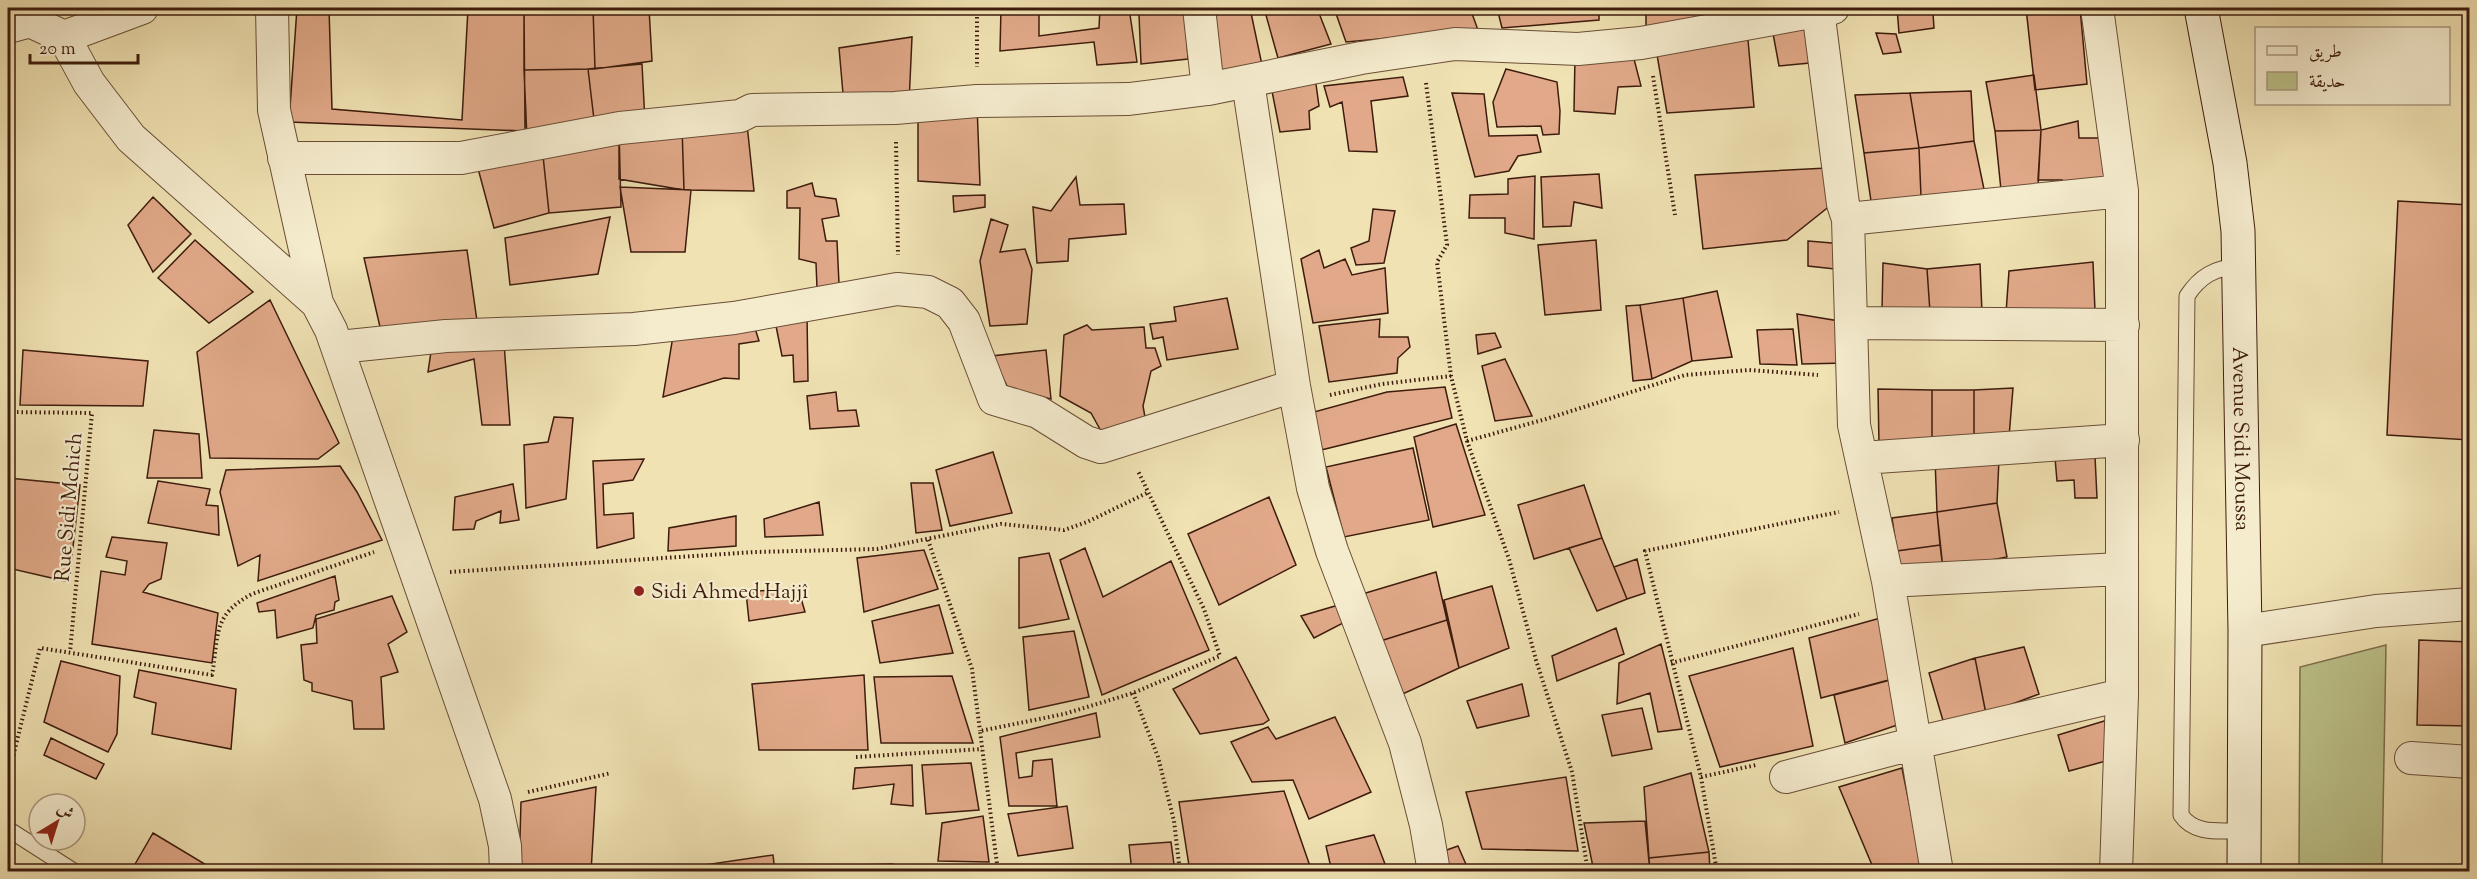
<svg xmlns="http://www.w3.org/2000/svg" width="2477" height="879" font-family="'Sorts Mill Goudy',Amiri,serif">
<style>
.green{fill:#bcc28a;stroke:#7d6f4c;stroke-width:1.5}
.building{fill:#e1a989;stroke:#3e1c0d;stroke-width:1.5}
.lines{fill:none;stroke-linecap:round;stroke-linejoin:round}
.lane-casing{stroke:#6a4e36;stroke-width:17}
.street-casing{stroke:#6a4e36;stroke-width:34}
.secondary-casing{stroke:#3e1c0d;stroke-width:35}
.path{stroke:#3e1c0d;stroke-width:4;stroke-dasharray:1.5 3;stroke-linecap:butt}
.lane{stroke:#f5ecce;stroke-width:15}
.street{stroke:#f5ecce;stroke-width:32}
.secondary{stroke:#f5ecce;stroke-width:33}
.poi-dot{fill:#8f2418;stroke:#f5ecce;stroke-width:2}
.labels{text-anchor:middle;stroke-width:4.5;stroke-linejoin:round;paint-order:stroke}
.street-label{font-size:21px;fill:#3e1c0d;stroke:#f5ecce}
.poi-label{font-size:21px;fill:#3e1c0d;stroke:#f5ecce;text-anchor:start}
</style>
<rect width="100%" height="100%" fill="#f0e2b3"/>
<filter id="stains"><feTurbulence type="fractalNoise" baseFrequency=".00333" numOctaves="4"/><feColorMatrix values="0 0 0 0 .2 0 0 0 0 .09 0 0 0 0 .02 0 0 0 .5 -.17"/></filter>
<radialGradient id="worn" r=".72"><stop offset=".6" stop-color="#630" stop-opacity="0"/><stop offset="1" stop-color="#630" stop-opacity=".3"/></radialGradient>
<path class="green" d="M2386 645 2382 871H2299L2300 667Z"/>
<path class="building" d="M297 8H329L332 109 462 120 468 8H524L525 131 289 122Z
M524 8H593L595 69 524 70Z
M593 8H649L652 61 595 69Z
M1001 8H1039V36L1099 28 1100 8H1129L1137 62 1097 65 1094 42 1000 51Z
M1173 8H1185L1188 59 1141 64 1139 14Z
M1216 8H1250L1262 65 1218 74 1207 9Z
M1264 8H1317L1331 44 1278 58Z
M1334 8H1470L1478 30 1346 42Z
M1497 8H1599V20L1502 28Z
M1646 8H1725L1726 16 1646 30Z
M1897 8H1915L1917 13H1933L1934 28 1899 33Z
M2026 8H2080L2087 84 2035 90Z
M1812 17 1820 62 1779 66 1772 28Z
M1876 33 1896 34 1901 52 1883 54Z
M912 37 909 103 844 105 839 48Z
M1748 40 1754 107 1667 113 1656 49Z
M1575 56 1634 59 1641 86 1618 87 1615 114 1574 111Z
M642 64 645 122 595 128 588 69Z
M588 69 595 128 527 138 524 70Z
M1506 69 1557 82 1560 111 1559 134 1543 135 1541 126 1497 127 1493 102Z
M2034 75 2041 130 1995 131 1986 82Z
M1315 77 1319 106 1309 111 1310 129 1280 132 1271 86Z
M1403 77 1408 96 1371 101 1377 152 1349 151 1342 102 1330 107 1324 86Z
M1971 91 1974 141 1919 148 1910 93Z
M1452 93 1484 94 1489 136 1537 135 1541 152 1518 156 1509 171 1475 177Z
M1910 93 1919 148 1864 153 1855 95Z
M977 105 980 185 918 181V109Z
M2078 121 2079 138H2100L2109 184 2061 189 2062 180H2038L2041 130Z
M747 124 754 191 684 190 682 127Z
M682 127 684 190 619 179V130Z
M619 130 621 207 549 213 542 146Z
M2041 130 2038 188 2001 190 1995 131Z
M1974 141 1985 194 1921 197 1919 148Z
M542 146 549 213 494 228 476 161Z
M1919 148 1921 197 1871 201 1864 153Z
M1827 168 1836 201 1787 240 1703 249 1695 175Z
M1599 174 1602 208 1574 202 1571 226 1543 227 1541 177Z
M1535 176 1534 239 1505 233V218H1469L1470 195 1508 194V179Z
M1076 177 1080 205 1124 204 1126 234 1069 239 1068 261 1037 263 1033 207 1051 211Z
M812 183 815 196 836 199 839 216 822 219 826 241H837L839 284 817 288 816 263 799 259 800 208H787V191Z
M620 187 691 190 685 252H631Z
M985 195V207L954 212 953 196Z
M153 197 191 234 153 272 128 225Z
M2398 201 2470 205V440L2387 435Z
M1373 209 1395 211 1384 263 1356 265 1351 248 1369 241Z
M610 217 598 274 510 285 505 238Z
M991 219 1008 225 1000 252 1025 249 1032 269 1027 324 990 326 980 261Z
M195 240 253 292 209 323 158 278Z
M1596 240 1601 310 1545 315 1538 245Z
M1808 241 1844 244V270L1808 266Z
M467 250 477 321 380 327 364 258Z
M1319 250 1324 268 1345 259 1352 275 1385 268 1388 313 1313 323 1301 259Z
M2093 262 2095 311 2006 313 2009 271Z
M1883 263 1927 269 1930 312 1882 310Z
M1980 264 1982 313 1930 312 1927 269Z
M1717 291 1732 357 1692 361 1683 298Z
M1227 298 1238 349 1167 360 1163 337 1153 339 1150 324 1176 321 1174 307Z
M1683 298 1692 361 1652 379 1640 305Z
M270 300 339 443 318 459 210 458 197 352Z
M1640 305 1652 379 1633 381 1626 306Z
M807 314 808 381 794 382 793 355 782 356 775 321Z
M1797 314 1845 322 1846 363 1802 364Z
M1380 319 1379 337H1408L1410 347 1398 358 1397 373 1329 382 1319 326Z
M754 325 759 341 739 344V379L724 378 663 397 673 336Z
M1087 325 1092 330 1144 327 1146 348H1155L1161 366 1151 371 1143 406 1147 428 1101 431 1091 413 1060 396 1064 335Z
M1793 329 1797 365 1760 364 1757 330Z
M1495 333 1501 347 1478 354 1476 335Z
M504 343 510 425H482L474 359 428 372 432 345Z
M23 350 148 361 143 406 20 405Z
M1046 350 1051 399 1008 388 992 356Z
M1505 359 1532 416 1495 421 1482 366Z
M1445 387 1452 418 1317 451 1314 412 1387 392Z
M2013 388 2009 437 1974 441V390Z
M1878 389 1932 390V443L1879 445Z
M1932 390H1974V441L1932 443Z
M836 392 838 411 856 410 859 426 810 429 807 396Z
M554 417 573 418 566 499 526 508 524 445 548 442Z
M1456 424 1485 515 1433 527 1414 437Z
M154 430 199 434 202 478H147Z
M1413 448 1429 520 1344 537 1326 467Z
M993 452 1012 513 950 526 936 470Z
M2095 456 2097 498H2075L2074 480 2057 481 2055 458Z
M644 459 633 480 603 484 604 515 633 513 634 538 597 548 593 461Z
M1935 459H1999L1997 503 1937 512Z
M340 466 357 492 382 540 258 581 260 555 238 566 220 492 226 470Z
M8 478 80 485 69 582 8 568Z
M158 481 210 489 206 505 218 506 219 535 148 523Z
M911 483H933L942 530 916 533Z
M513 484 519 520 500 523 501 511 476 521 474 529 453 530 455 497Z
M1584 485 1602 538 1534 559 1518 505Z
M1269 497 1296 565 1219 605 1188 534Z
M819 502 823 535 765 537 764 519Z
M1997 503 2007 557 1943 569 1937 512Z
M1937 512 1940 545 1897 551 1892 518Z
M736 516V546L668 551 669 528Z
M112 537 167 543 161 579 149 584 143 592 218 613 212 663 92 644 101 571 125 575 127 561 106 557Z
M1602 538 1627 599 1597 611 1569 548Z
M1940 545 1943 569 1901 575 1897 551Z
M1085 548 1103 597 1171 561 1209 650 1102 695 1060 560Z
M924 550 938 589 864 612 857 558Z
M1049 553 1069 619 1019 628V558Z
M1637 559 1645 593 1627 599 1614 567Z
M1436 572 1447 620 1374 643 1359 595Z
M335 576 339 600 335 602 334 610 316 615 313 628 277 638 275 610 259 612 257 603Z
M1492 586 1509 648 1459 668 1444 600Z
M798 588 805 612 749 621 746 592Z
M392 596 407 632 388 644 398 672 381 677 384 729H354L352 701 312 691V683L304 680 301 645 317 643 316 619Z
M1342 604 1349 620 1314 638 1301 616Z
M939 605 953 653 880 663 872 621Z
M1891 615 1900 677 1821 698 1809 638Z
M1447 620 1459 668 1394 698 1374 643Z
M1616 628 1624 654 1557 681 1552 656Z
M1074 631 1089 697 1029 710 1023 637Z
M2419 640 2470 642V726L2417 725Z
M1661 644 1682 729 1658 732 1650 693 1617 704 1619 663Z
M2024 647 2039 694 1986 714 1975 658Z
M1793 648 1813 746 1720 767 1689 676Z
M1236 657 1269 720 1263 724 1200 734 1173 689Z
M1975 658 1986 714 1944 724 1929 673Z
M61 661 120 676 117 734 108 752 44 722Z
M139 670 236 689 231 749 152 734 156 703 134 697Z
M864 675 868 750H759L752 684Z
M952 676 973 743H881L874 677Z
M1894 679 1906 722 1845 743 1834 695Z
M1522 684 1529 716 1477 728 1467 701Z
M1642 708 1652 749 1612 756 1602 715Z
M1096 713 1100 737 1016 753 1019 778 1032 776 1033 761 1052 759 1057 806H1009L1000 737Z
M1335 717 1371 792 1309 819 1293 780 1252 782 1231 742 1268 727 1276 739Z
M2114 718 2117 758 2069 771 2058 735Z
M8 721 12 722 8 742Z
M51 738 104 764 96 779 44 755Z
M971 763 979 810 926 814 922 765Z
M912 765 913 806 891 804 894 784 853 789 855 768Z
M1902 768 1923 872H1875L1839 787Z
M1691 773 1709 852 1649 858 1644 787Z
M1566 777 1578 851 1482 849 1466 792Z
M596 787 591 872H519L521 802Z
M1284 791 1312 872H1190L1179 802Z
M1067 806 1073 848 1018 856 1008 814Z
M983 816 989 862 938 861 942 823Z
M1645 821 1650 872H1594L1584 823Z
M153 833 218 872H143L134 866Z
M1374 835 1388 872H1332L1326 846Z
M1171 842 1175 872H1132L1129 845Z
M1458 846 1468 869 1578 866 1579 872H1447L1441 852Z
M1709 852 1710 872H1650L1649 858Z
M773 855 775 872H699L697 866Z
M893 864 900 872H861L860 865Z"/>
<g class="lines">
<defs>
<path id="lane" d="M2238 266C2215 268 2200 276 2187 296L2181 815C2195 836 2222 830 2244 831
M8 829 75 872"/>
<path id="street" d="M272 8 274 110 317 303
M1199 8 1208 89
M2097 8 2122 191V695L2116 872
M1818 10 1843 204 1848 219 1854 425 1888 581 1937 872
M8 27 30 21 64 37 142 8
M64 37 89 83 131 138 317 303 331 330 495 799 505 846 506 872
M1248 82 1294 386 1313 488 1332 551 1405 743 1426 825 1434 872
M284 158H461L620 128 740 116 752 110 895 108 977 101 1129 99 1208 89 1361 58 1455 44 1578 49 1641 43 1833 8
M1848 219 2122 191
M1851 323 2123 325
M339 347 446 336 634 329 734 318 897 289 928 292 950 303 964 321 994 399 1038 412 1086 442 1101 447 1294 386
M1862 458 2123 440
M1888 581 2120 569
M2245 631 2376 611 2470 604
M2411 758 2470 762
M1786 777 1916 743 2122 695"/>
<g id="secondary">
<path id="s1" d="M2201 8 2230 163 2238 231 2245 631 2244 872"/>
</g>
</defs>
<use href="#lane" class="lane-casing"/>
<use href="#street" class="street-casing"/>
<use href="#secondary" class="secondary-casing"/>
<path class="path" d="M977 8V67
M1653 76 1675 215
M1426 83 1447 245 1437 262 1451 376 1467 441 1509 559 1536 660 1572 772 1588 872
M896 142 898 255
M1330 395 1382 384 1451 376
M8 412 92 413 70 652
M1467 441 1546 419 1685 375 1749 370 1818 375
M928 540 972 669 980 731
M450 572 755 552 877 549 1001 524 1064 530 1087 522 1149 492
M1671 663 1859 614
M1133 693 1158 757 1174 821 1180 872
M856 757 982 749
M8 777 40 648 212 675C219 635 212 615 252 594L374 552
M1701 777 1756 765
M528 792 611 773
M998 872 980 731 1064 714 1133 693 1220 656 1204 609 1138 471
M1717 872 1701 777 1645 551 1839 512"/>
<use href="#lane" class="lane"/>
<use href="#street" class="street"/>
<use href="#secondary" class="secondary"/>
</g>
<circle class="poi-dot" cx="639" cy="591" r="6"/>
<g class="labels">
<g class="street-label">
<text dy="7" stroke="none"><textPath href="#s1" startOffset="434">Avenue Sidi Moussa</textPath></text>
<text transform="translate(68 507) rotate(-85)" y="7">Rue Sidi Mchich</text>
</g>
<g class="poi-label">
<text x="651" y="598">Sidi Ahmed Hajjî</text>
</g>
</g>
<rect width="2477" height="879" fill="none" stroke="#f0e2b3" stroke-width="30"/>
<rect x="9" y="9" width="2459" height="861" fill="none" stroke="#3e1c0d" stroke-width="3"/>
<rect x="15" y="15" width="2447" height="849" fill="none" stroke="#3e1c0d" stroke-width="1.5"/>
<rect x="2255" y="27" width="195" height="78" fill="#f5ecce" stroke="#ac9981" stroke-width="1.5"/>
<rect x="2267" y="46" width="30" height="9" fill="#f5ecce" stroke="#ac9981" stroke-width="1.5"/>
<text x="2309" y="57" font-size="18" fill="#3e1c0d">طريق</text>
<rect x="2267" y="72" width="30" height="18" fill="#bcc28a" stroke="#ac9981" stroke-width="1.5"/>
<text x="2309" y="87" font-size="18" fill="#3e1c0d">حديقة</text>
<g transform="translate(57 822) rotate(38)"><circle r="28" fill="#f5ecce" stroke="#ac9981" stroke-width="1.5"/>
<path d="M0-4.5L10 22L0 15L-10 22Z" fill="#8f2418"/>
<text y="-9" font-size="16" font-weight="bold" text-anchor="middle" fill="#3e1c0d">ش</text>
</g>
<path d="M30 54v9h108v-9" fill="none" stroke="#3e1c0d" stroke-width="3"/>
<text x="39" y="54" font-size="18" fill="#3e1c0d" stroke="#f5ecce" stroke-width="4.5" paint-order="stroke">20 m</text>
<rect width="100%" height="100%" filter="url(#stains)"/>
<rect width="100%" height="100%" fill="url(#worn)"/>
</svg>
